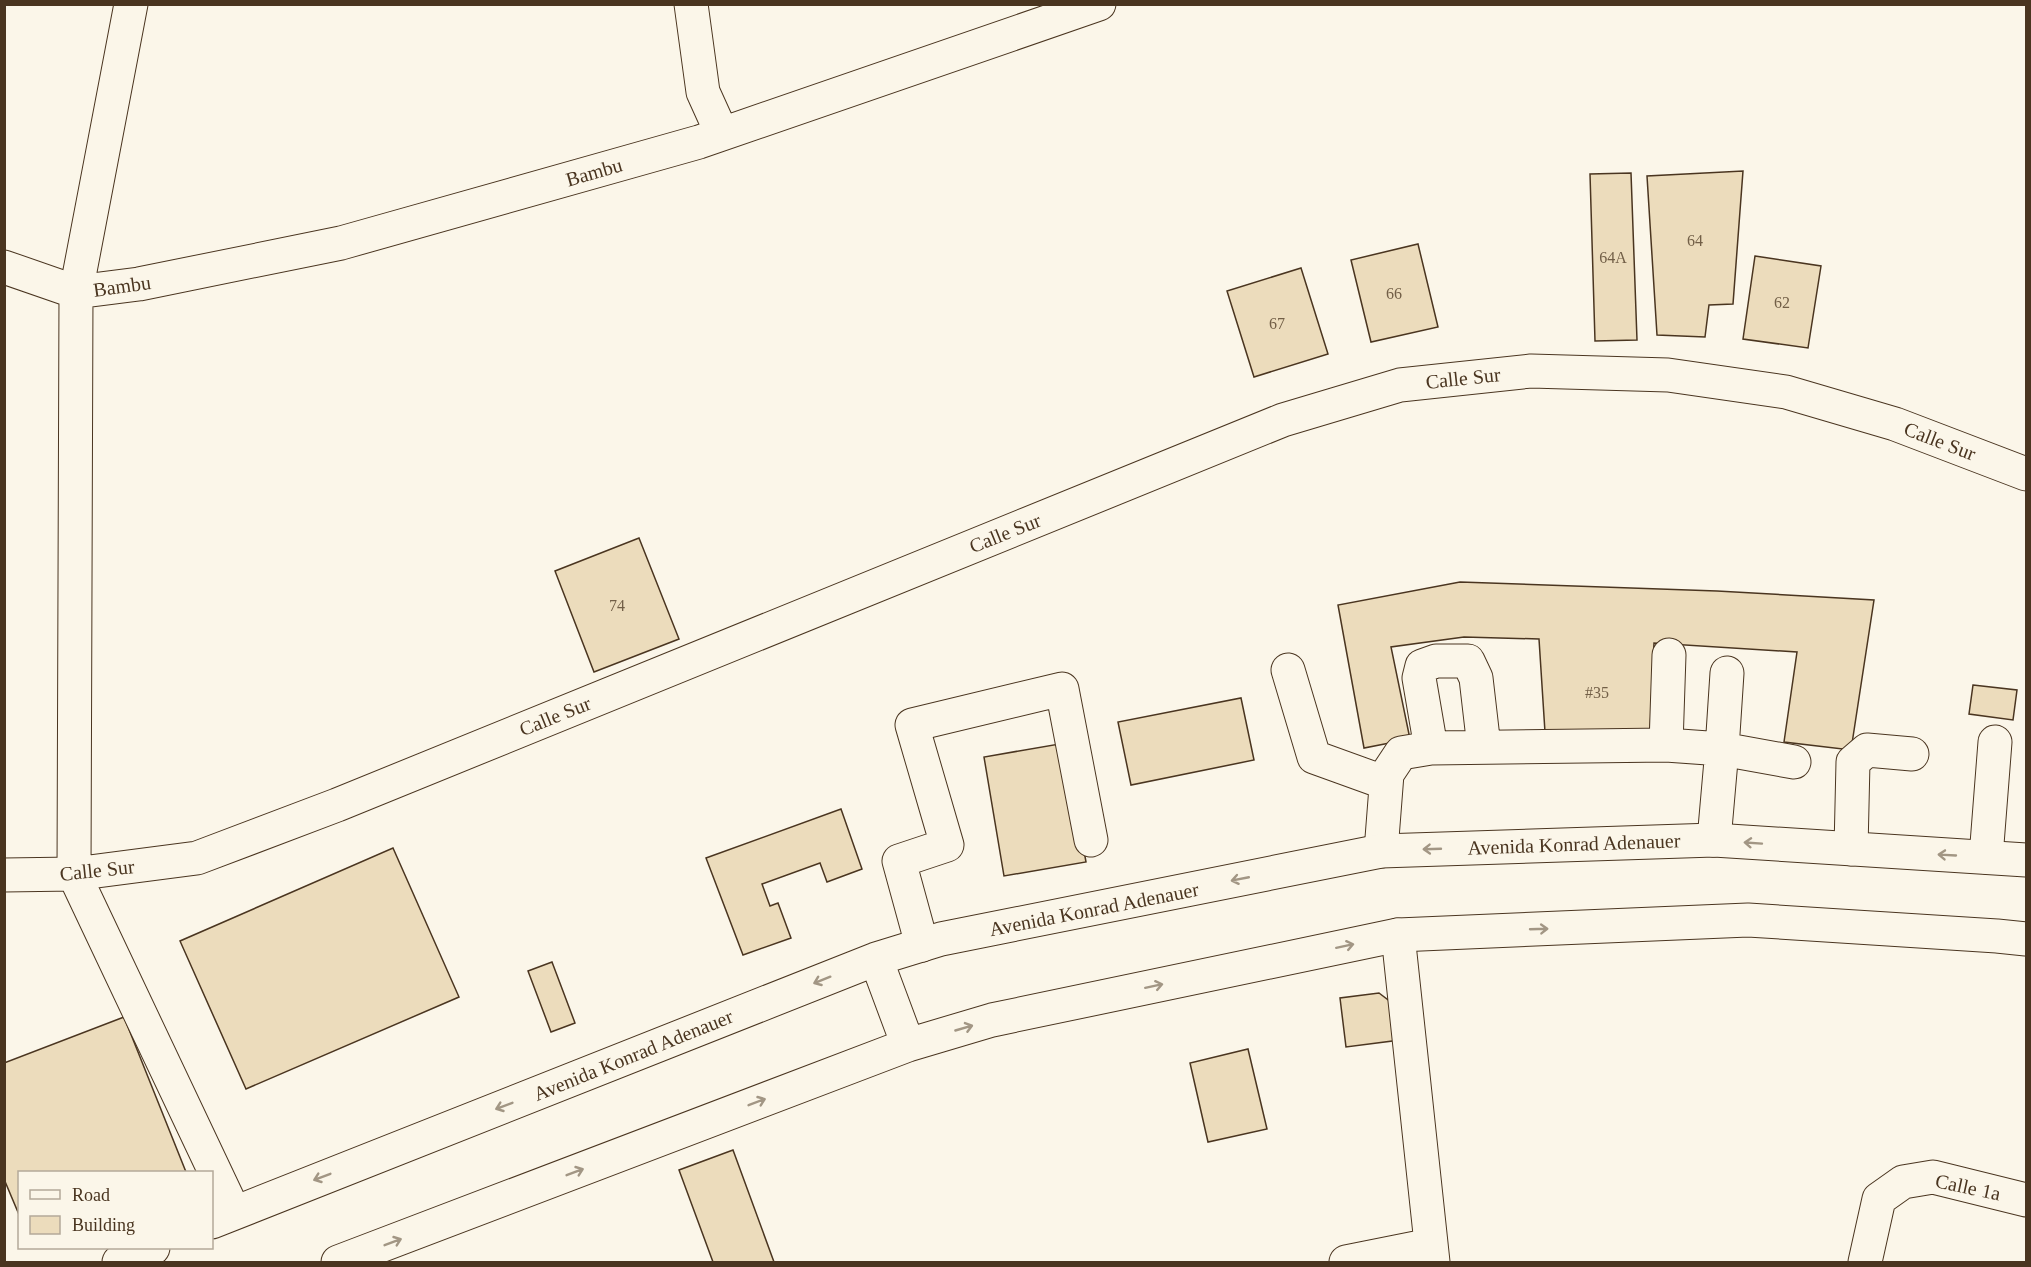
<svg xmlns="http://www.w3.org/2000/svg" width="2031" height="1267" font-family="'Times New Roman',serif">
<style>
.building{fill:#ecdcbc;stroke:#4a3520;stroke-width:1.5}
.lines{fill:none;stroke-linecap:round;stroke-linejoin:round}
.minor-casing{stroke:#4a3520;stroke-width:35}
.major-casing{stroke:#4a3520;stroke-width:35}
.minor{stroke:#fbf6e9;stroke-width:33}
.major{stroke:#fbf6e9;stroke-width:33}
.oneway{stroke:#a29684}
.labels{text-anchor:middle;stroke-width:4.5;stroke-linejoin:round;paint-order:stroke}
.number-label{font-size:16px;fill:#725f47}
.street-label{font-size:20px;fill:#4a3520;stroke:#fbf6e9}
</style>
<rect width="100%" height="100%" fill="#fbf6e9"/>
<path class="building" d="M1743 171 1733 304 1709 305 1705 337 1657 335 1647 176Z
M1631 173 1637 340 1595 341 1590 174Z
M1418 244 1438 327 1371 342 1351 260Z
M1755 256 1821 266 1808 348 1743 339Z
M1301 268 1328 354 1254 377 1227 291Z
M639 538 679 639 594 672 555 571Z
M1460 582 1717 591 1874 600 1851 750 1784 742 1797 652 1654 643 1650 734 1545 732 1539 639 1464 637 1391 647 1410 739 1364 748 1338 605Z
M1973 685 2017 690 2013 720 1969 714Z
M1241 698 1254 760 1131 785 1118 722Z
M1065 743 1086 862 1004 876 984 757Z
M841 809 862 869 827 882 820 863 762 884 770 906 778 903 791 938 743 955 706 858Z
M393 848 459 997 246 1089 180 941Z
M552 962 575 1023 551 1032 528 971Z
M1379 993 1396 1006 1400 1040 1346 1047 1340 998Z
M124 1017 186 1172H20V1217L4 1179V1063Z
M1248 1049 1267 1129 1208 1142 1190 1063Z
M733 1150 774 1262H713L679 1170Z"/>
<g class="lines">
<defs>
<path id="minor" d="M131 4 76 292 74 874 234 1212
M691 4 703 92 722 134
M4 267 76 292 139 284 341 243 699 142 1099 4
M1288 670 1314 757 1386 783
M1727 673 1722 749 1794 762
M1666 745 1669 655
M1431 748 1419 678 1422 666 1436 661H1468L1476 678 1484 747
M1851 849 1853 762 1867 750 1912 754
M1381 851 1387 774 1401 753 1431 748 1666 745 1722 749 1714 840
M1986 857 1995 742
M4 875 74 874 197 858 337 805 1283 420 1400 385 1531 371 1668 375 1786 392 1895 424 2026 474
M1398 935 1433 1262
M922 945 899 861 947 845 912 725 1062 689 1091 840
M1346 1262 1431 1245
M1865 1262 1879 1199 1903 1182 1933 1177 2026 1200"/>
<path id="major" d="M876 959 908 1045
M212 1222 876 959 941 939 1381 851 1714 840 2026 860
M119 1262 153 1248
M338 1262 908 1045 992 1020 1398 935 1748 920 1997 936 2026 939"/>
</defs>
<use href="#minor" class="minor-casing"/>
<use href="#major" class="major-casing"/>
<use href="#minor" class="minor"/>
<use href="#major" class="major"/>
</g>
<defs><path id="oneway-shaft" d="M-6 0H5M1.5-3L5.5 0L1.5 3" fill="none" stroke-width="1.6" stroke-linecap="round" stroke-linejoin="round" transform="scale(1.5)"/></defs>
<g class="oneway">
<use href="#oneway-shaft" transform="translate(1753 843) rotate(-176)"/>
<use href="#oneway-shaft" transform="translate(1432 849) rotate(178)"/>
<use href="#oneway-shaft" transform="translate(1947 855) rotate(-177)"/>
<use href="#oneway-shaft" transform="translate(1240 879) rotate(169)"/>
<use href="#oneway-shaft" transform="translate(1539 929) rotate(-2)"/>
<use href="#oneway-shaft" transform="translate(1345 946) rotate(-12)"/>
<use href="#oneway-shaft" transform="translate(822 980) rotate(158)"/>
<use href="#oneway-shaft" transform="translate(1154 986) rotate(-12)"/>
<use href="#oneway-shaft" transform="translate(964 1028) rotate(-16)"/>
<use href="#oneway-shaft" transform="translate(757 1102) rotate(-21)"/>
<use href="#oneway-shaft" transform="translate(504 1106) rotate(159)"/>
<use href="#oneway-shaft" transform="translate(575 1172) rotate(-21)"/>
<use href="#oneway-shaft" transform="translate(322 1177) rotate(159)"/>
<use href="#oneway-shaft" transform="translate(393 1242) rotate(-21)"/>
</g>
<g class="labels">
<g class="number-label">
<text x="1695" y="246">64</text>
<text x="1613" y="263">64A</text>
<text x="1394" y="299">66</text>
<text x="1782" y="308">62</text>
<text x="1277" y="329">67</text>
<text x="617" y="611">74</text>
<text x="1597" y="698">#35</text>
</g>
<g class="street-label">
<text transform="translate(594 172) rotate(-16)" y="7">Bambu</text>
<text transform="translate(122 286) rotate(-8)" y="7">Bambu</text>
<text transform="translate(1463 378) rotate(-6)" y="7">Calle Sur</text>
<text transform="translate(1940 441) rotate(21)" y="7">Calle Sur</text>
<text transform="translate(1005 533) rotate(-22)" y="7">Calle Sur</text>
<text transform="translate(555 716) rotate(-22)" y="7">Calle Sur</text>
<text transform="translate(1574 844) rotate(-2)" y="7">Avenida Konrad Adenauer</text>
<text transform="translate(97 870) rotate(-6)" y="7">Calle Sur</text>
<text transform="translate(1094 909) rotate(-11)" y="7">Avenida Konrad Adenauer</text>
<text transform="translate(633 1055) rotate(-22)" y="7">Avenida Konrad Adenauer</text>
<text transform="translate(1968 1187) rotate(12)" y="7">Calle 1a</text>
</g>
</g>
<rect width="2031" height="1267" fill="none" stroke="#4a3520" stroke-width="12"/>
<rect x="18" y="1171" width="195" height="78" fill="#fbf6e9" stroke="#b4a999" stroke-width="1.5"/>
<rect x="30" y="1190" width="30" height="9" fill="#fbf6e9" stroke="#b4a999" stroke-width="1.5"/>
<text x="72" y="1201" font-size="18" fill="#4a3520">Road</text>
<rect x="30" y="1216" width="30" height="18" fill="#ecdcbc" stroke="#b4a999" stroke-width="1.5"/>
<text x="72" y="1231" font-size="18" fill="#4a3520">Building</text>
</svg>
